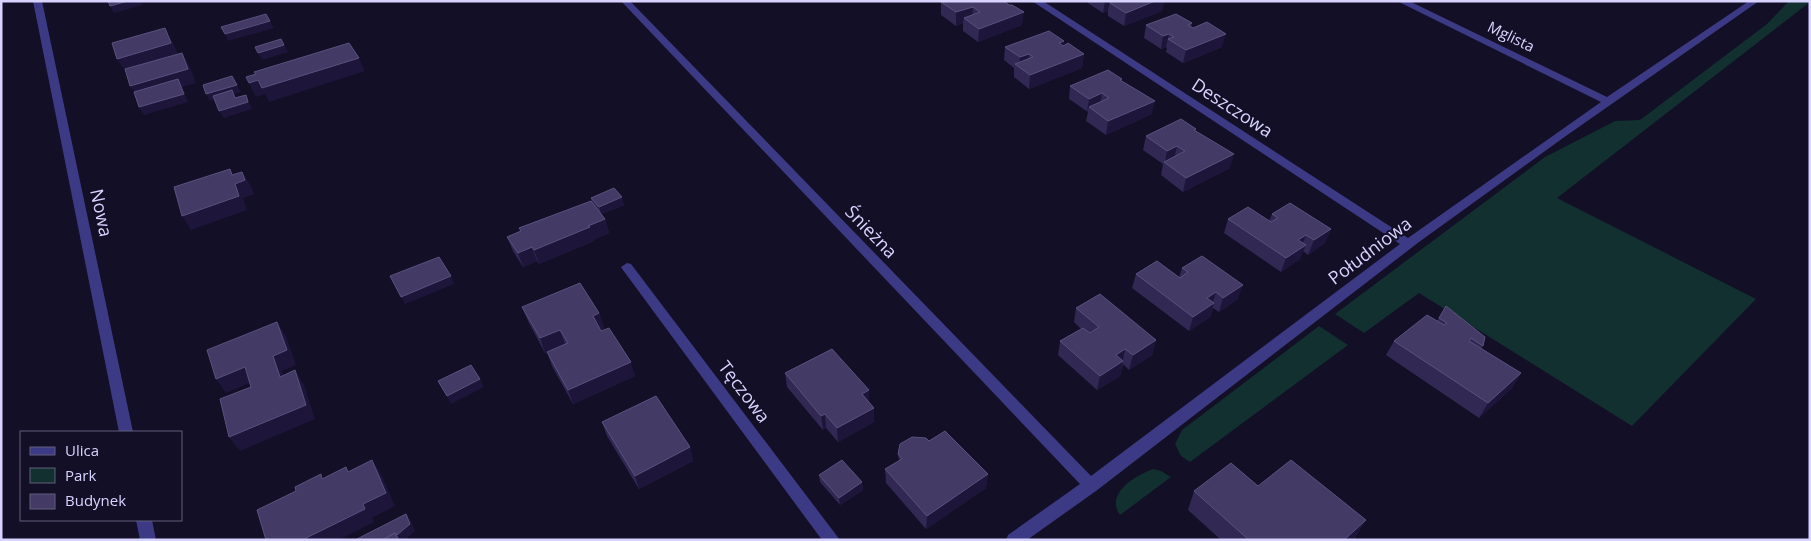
<svg xmlns="http://www.w3.org/2000/svg" width="1811" height="541" font-family="'Open Sans',sans-serif">
<style>
.green{fill:#12302f}
.lines{fill:none;stroke-linecap:round;stroke-linejoin:round}
.minor{fill:#3d3a85;fill-rule:evenodd}
.wall{fill:#312854}
.shaded-wall{fill:#1d163a}
.building{fill:#433a66;stroke:#5a527e}
.labels{text-anchor:middle;stroke-width:4;stroke-linejoin:round;paint-order:stroke}
.far-street-label{font-size:15px;fill:#d9d4ff;stroke:#130f26}
.street-label{font-size:18px;fill:#d9d4ff;stroke:#130f26}
</style>
<rect width="100%" height="100%" fill="#130f26"/>
<path class="green" d="M1789 1 1810 2 1557 198 1756 299 1632 426 1419 293 1364 333 1335 314 1545 157 1615 121 1640 120 1767 24Z
M1319 326 1348 345 1190 462 1181 456 1175 444 1182 430Z
M1153 469 1161 471 1171 477 1120 515C1105 494 1134 476 1153 469Z"/>
<g class="lines">
<path class="minor" d="M33 1H42L133 432H119Z
M621 1H630L1091 476 1400 244 1032 1H1043L1408 238 1601 102 1397 1H1409L1607 97 1749 1H1759L1563 138 1419 242 1096 491 1027 540H1006L1008 535 1080 484Z
M627 263 631 264 840 540H822L623 270 621 267Z
M136 520H152L156 540H140Z"/>
</g>
<path class="wall" d="M1004 1 1022 25 978 42 963 31V23L956 26 941 15V2Z
M1088 1H1164L1162 11 1124 26 1108 16V11L1103 13 1088 3Z
M1192 23 1191 27 1222 47 1183 63 1166 52 1167 48 1166 47 1161 49 1144 38 1146 25Z
M1064 41 1063 45 1084 54 1082 68 1029 89 1014 77V68L1004 60 1005 47Z
M1121 81 1152 114 1106 135 1086 121 1088 112 1069 99 1070 86Z
M1196 131 1230 168 1183 192 1161 175 1163 164 1143 150 1146 136Z
M591 198 624 205 601 214 605 219 609 233 593 240 594 241 539 264 537 261 523 267 513 251 507 237 521 231 519 228 592 203Z
M1272 214 1331 229 1325 243 1308 255 1303 251 1300 259 1281 272 1224 233 1228 219 1269 221Z
M1182 268 1238 299 1219 312 1213 308 1210 317 1189 331 1132 288 1136 274 1179 277Z
M1446 306 1483 346 1481 349 1521 373 1512 388 1479 418 1386 355 1394 341 1437 321Z
M522 307 599 313 604 328 600 329 635 376 573 404 552 366 547 352 545 353 528 321Z
M1076 308 1156 340 1152 355 1129 370 1123 364 1120 376 1097 390 1058 355 1060 341 1081 329 1074 322Z
M785 373 869 403 874 408V422L838 442 826 428 823 430 787 387Z
M602 422 690 447 693 461 639 489 607 436Z
M898 454 988 474 986 488 926 529 886 483 885 469 899 461Z
M819 475 862 482 863 490 840 505 820 482Z
M1194 491 1356 538 1354 540H1221L1188 510Z"/>
<path class="shaded-wall" d="M128 1H141L142 5 114 13 110 6Z
M1105 1H1110L1108 11 1103 13Z
M1155 1H1164L1162 11 1124 26 1126 13Z
M973 7 972 20 964 18 963 23 956 26V12Z
M1024 12 1022 25 978 42 979 29Z
M270 21 274 28 228 41 225 34Z
M165 28 172 41 179 56 126 72 117 59Z
M1169 34 1166 47 1161 49 1163 36Z
M1226 34 1222 47 1183 63 1186 50Z
M1064 41 1062 54 1059 43Z
M284 45 288 52 262 60 258 53Z
M182 53 190 67 196 83 182 87 188 102 144 115 139 107V99L130 86Z
M1029 54 1028 67H1019L1020 57Z
M1084 54 1082 68 1029 89 1030 75Z
M359 58 365 71 269 102 265 94 256 97 249 83 258 80Z
M232 76 241 92 234 94 236 98 246 95 252 109 224 118 219 111 234 94 210 101 206 94Z
M1102 93 1100 107H1089L1087 112 1089 99Z
M1155 101 1152 114 1106 135 1108 121Z
M1177 146 1174 160 1165 162 1167 151Z
M1234 154 1230 168 1183 192 1186 178Z
M230 169 238 182 242 172 251 186 254 194 243 198 247 210 191 230 182 216 232 175Z
M622 197 624 205 601 214 599 207Z
M605 219 609 233 593 240 594 241 539 264 534 250Z
M1331 229 1325 243 1308 255 1314 240Z
M1306 235 1301 248 1306 245 1300 259 1281 272 1286 258 1298 240Z
M532 247 537 261 523 267 518 253Z
M451 276 454 284 405 304 401 297Z
M1243 285 1238 299 1219 312 1223 298Z
M1216 292 1212 305 1214 303 1210 317 1189 331 1193 317 1207 298Z
M599 313 604 328 597 330 593 316Z
M277 322 286 336 296 365 282 371 289 391 280 377 273 356Z
M560 330 565 344 545 353 540 338Z
M1156 340 1152 355 1129 370 1133 355Z
M1125 349 1120 376 1097 390 1100 376 1116 355Z
M631 362 635 376 573 404 568 390Z
M245 367 255 381 226 393 216 379Z
M295 370 304 385 315 419 240 451 229 437Z
M1521 373 1512 388 1479 418 1488 403Z
M480 379 484 387 451 404 447 396Z
M869 390V404L862 394Z
M874 408V422L838 442 837 428Z
M825 414 826 428 823 430 821 416Z
M690 447 693 461 639 489 635 476Z
M372 460 381 474 395 506 372 518 374 522 339 540H302L363 504Z
M988 474 986 488 926 529 927 516Z
M862 482 863 490 840 505 839 498Z
M406 514 411 521 415 531 405 540H397L395 537Z
M1366 520 1354 540H1344Z"/>
<path class="building" d="M108 1H128L110 6Z
M943 1H1004L1009 5H1012L1024 12 979 29 964 18 980 12 973 7 956 12 941 2Z
M1114 1H1155L1126 13 1110 3Z
M266 14 270 21 225 34 221 27Z
M1176 14 1192 23 1188 25 1193 28 1207 22 1226 34 1186 50 1168 39 1174 37 1169 34 1163 36 1146 25Z
M165 28 171 43 117 59 112 43Z
M1049 31 1064 41 1059 43 1063 46 1068 43 1084 54 1030 75 1015 64 1033 57 1029 54 1020 57 1005 47Z
M281 39 284 45 258 53 255 47Z
M349 43 359 58 262 88 258 80 249 83 246 77 256 74 254 72Z
M182 53 188 69 130 86 125 69Z
M1108 70 1122 79 1120 80 1155 101 1108 121 1089 107 1109 98 1102 93 1089 99 1070 86Z
M232 76 237 85 206 94 203 85Z
M178 79 184 94 139 107 134 92Z
M232 90 235 98 246 95 248 102 219 111 213 96Z
M1181 119 1196 129 1194 130 1234 154 1186 178 1164 162 1185 151 1177 146 1167 151 1146 136Z
M230 169 232 175 242 172 245 180 235 184 239 196 182 216 174 187Z
M614 188 622 197 599 207 591 198Z
M591 201 605 219 588 226 590 227 534 250 532 247 518 253 507 237 521 231 519 228Z
M1290 203 1331 229 1314 240 1306 235 1298 240 1306 245 1286 258 1228 219 1248 207 1271 222 1278 218 1272 214Z
M1202 256 1243 285 1223 298 1216 292 1207 298 1214 303 1193 317 1136 274 1157 261 1180 278 1188 272 1182 268Z
M439 257 451 276 401 297 390 276Z
M580 283 599 313 593 316 601 331 609 328 631 362 568 390 547 352 568 343 560 330 540 338 522 307Z
M1100 294 1156 340 1133 355 1125 349 1116 355 1123 361 1100 376 1060 341 1083 328 1090 333 1099 327 1076 308Z
M1446 306 1485 337 1483 346 1471 338 1469 341 1521 373 1488 403 1394 341 1427 315 1444 325 1447 323 1439 318Z
M277 322 287 350 273 356 280 377 295 370 306 405 229 437 220 399 251 387 245 367 216 379 207 350Z
M832 349 869 390 862 394 874 408 837 428 825 414 821 416 785 373Z
M471 365 480 379 447 396 438 381Z
M656 396 690 447 635 476 602 422Z
M945 431 988 474 927 516 885 469 902 459 898 454 900 444 912 437 926 438 929 441Z
M372 460 386 493 363 504 365 509 302 540H266L257 510 296 491 295 487 321 474 322 479 346 467 348 472Z
M842 460 862 482 839 498 819 475Z
M1291 460 1366 520 1344 540H1249L1194 491 1231 463 1258 486Z
M406 514 410 524 397 535 395 533 382 540H355Z
M395 533 399 540H382Z"/>
<g class="labels">
<g class="far-street-label">
<text transform="translate(1511 37) rotate(26)" y="5">Mglista</text>
</g>
<g class="street-label">
<text transform="translate(1232 108) rotate(33)" y="6">Deszczowa</text>
<text transform="translate(101 213) rotate(78)" y="6">Nowa</text>
<text transform="translate(871 232) rotate(46)" y="6">Śnieżna</text>
<text transform="translate(1370 251) rotate(-37)" y="6">Południowa</text>
<text transform="translate(744 392) rotate(53)" y="6">Tęczowa</text>
</g>
</g>
<rect width="1811" height="541" fill="none" stroke="#d9d4ff" stroke-width="5"/>
<rect x="20" y="431" width="162" height="90" fill="#130f26" stroke="#625e7d"/>
<rect x="30" y="447" width="25" height="8" fill="#3d3a85" stroke="#625e7d"/>
<text x="65" y="456" font-size="15" fill="#d9d4ff">Ulica</text>
<rect x="30" y="468" width="25" height="15" fill="#12302f" stroke="#625e7d"/>
<text x="65" y="481" font-size="15" fill="#d9d4ff">Park</text>
<rect x="30" y="494" width="25" height="15" fill="#433a66" stroke="#625e7d"/>
<text x="65" y="506" font-size="15" fill="#d9d4ff">Budynek</text>
</svg>
